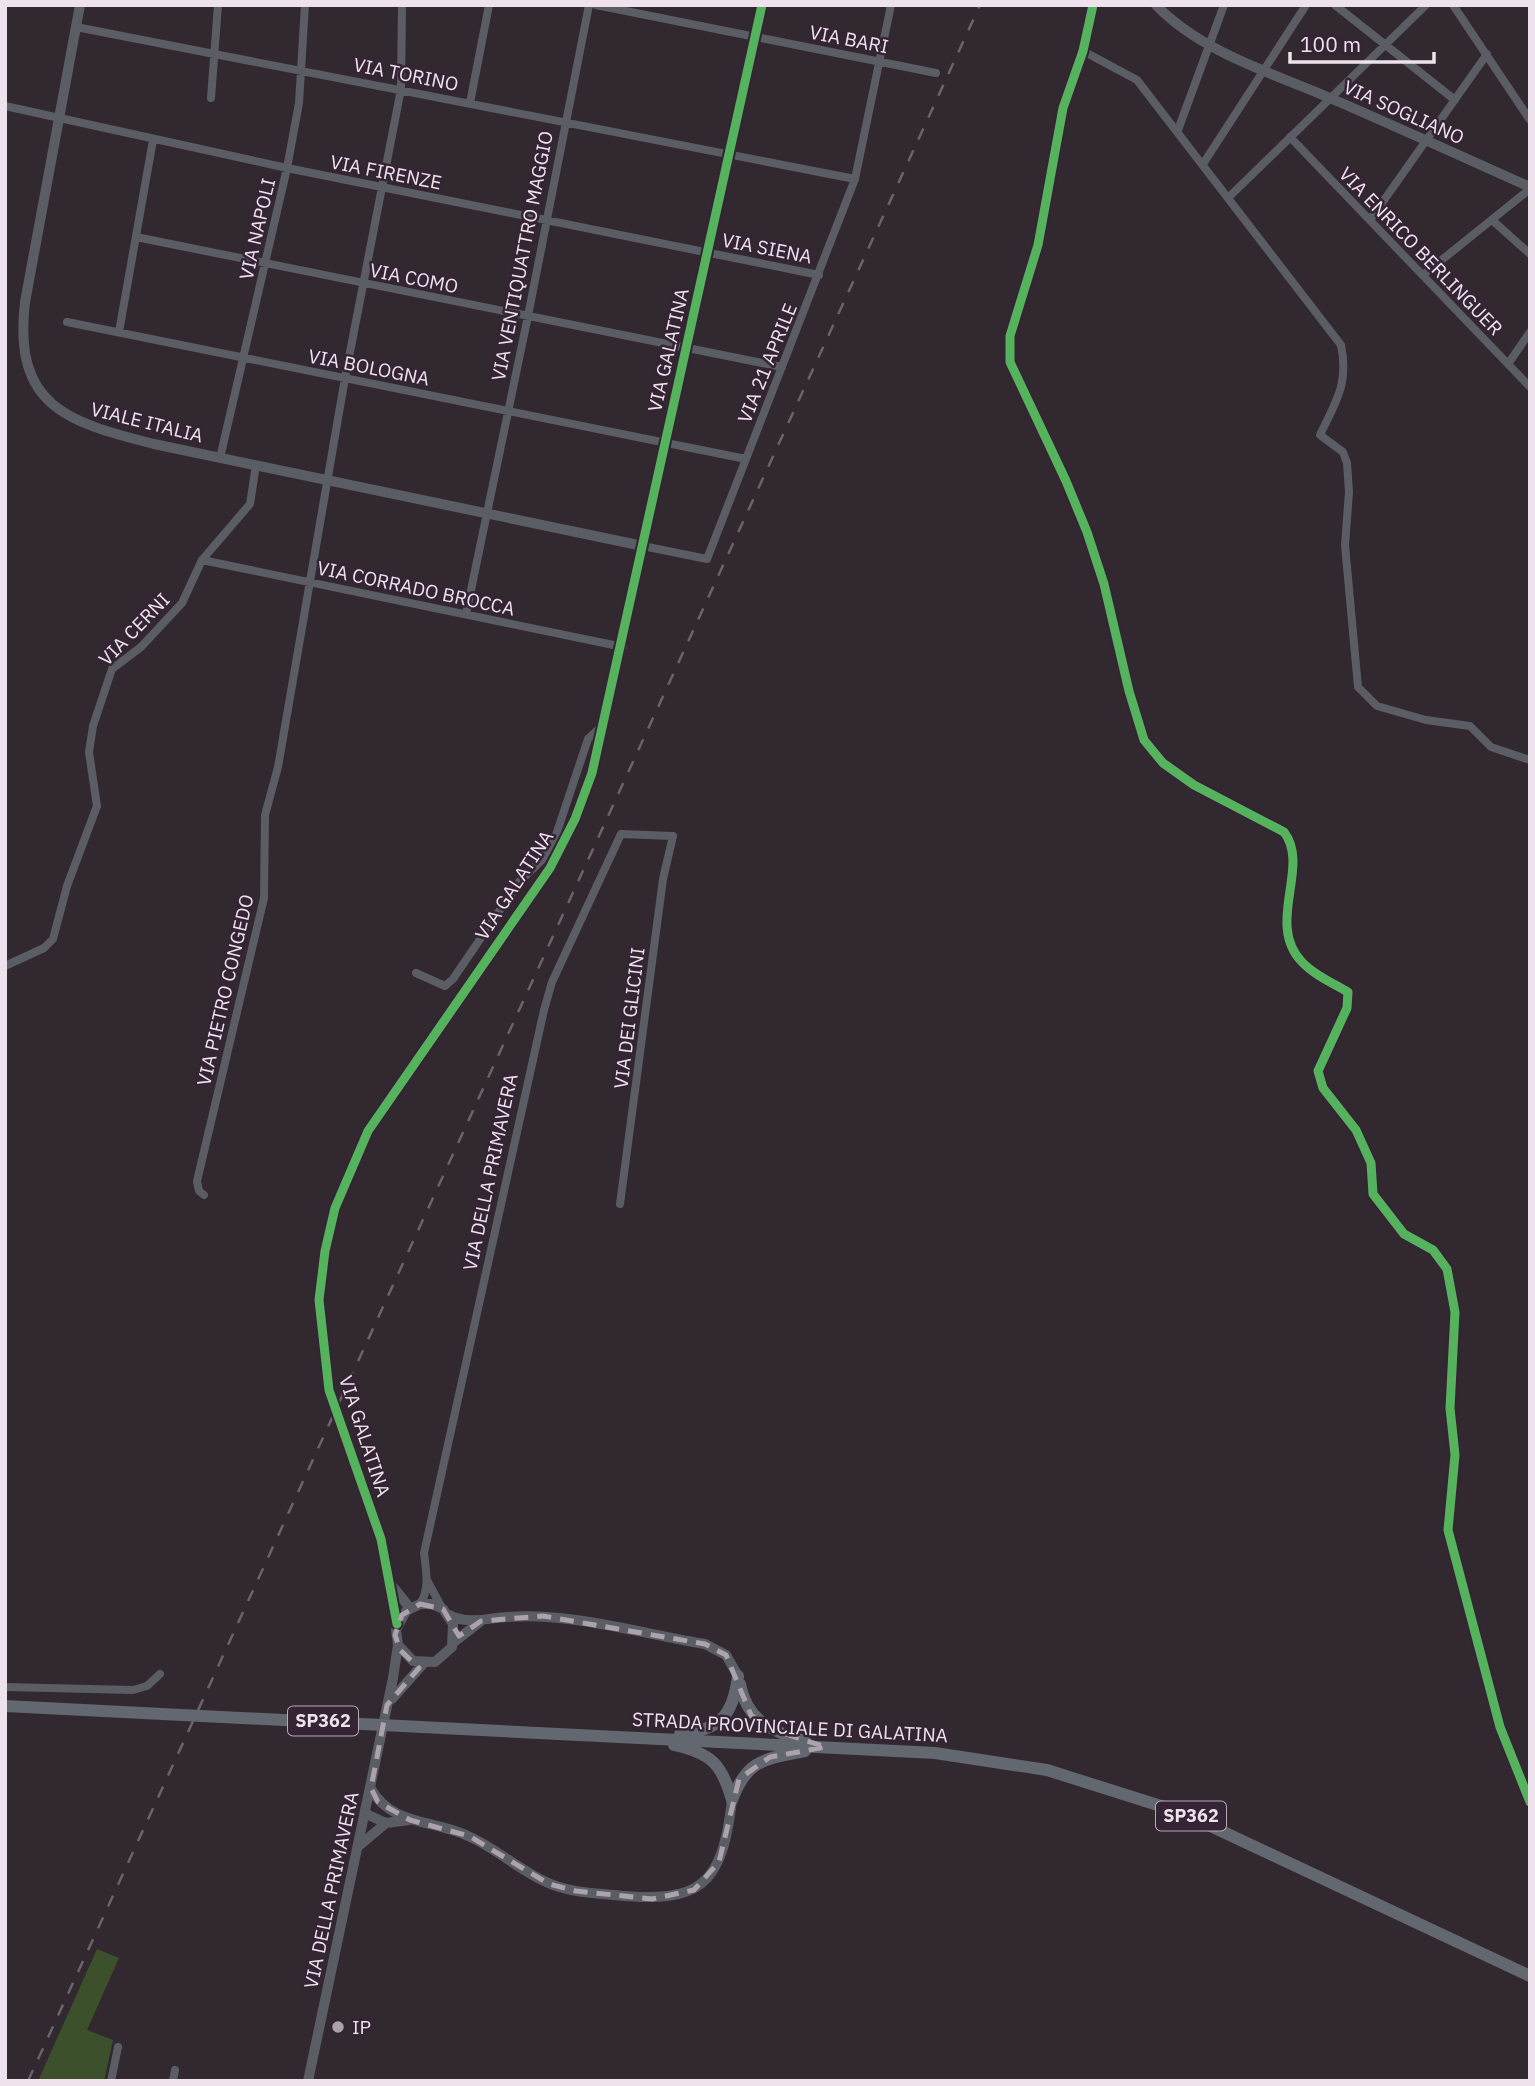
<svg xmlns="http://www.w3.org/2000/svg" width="1535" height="2086" font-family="'IBM Plex Sans',sans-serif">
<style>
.green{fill:#3c502b}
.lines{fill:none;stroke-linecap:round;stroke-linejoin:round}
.minor{stroke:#5b5d64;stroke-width:8}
.tertiary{stroke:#5b5d64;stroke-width:10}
.primary{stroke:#626770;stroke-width:12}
.rail{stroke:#67646c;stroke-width:2.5;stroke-dasharray:12 12;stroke-linecap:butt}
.cycleway-casing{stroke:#352534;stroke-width:13}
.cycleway{stroke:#56b35d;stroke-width:9}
.marked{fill:none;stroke:#aca2ab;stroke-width:5;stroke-dasharray:14 9;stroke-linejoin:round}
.poi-dot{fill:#aca2ab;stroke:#352534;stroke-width:2.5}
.labels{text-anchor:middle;stroke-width:5;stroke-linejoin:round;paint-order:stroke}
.shield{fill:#352534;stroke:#b6aab6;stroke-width:2}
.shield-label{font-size:18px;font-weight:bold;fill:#eee3ed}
.street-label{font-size:19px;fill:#eee3ed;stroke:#352534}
.poi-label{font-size:19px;fill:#eee3ed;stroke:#352534;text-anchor:start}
</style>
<rect width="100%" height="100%" fill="#322830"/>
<path class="green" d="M97 1949 119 1958 87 2030 113 2040 104 2081H38Z"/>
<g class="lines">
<path class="minor" d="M596 5 936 73
M1093 5 1083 51 1063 108 1038 245 1010 336V362L1066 481 1087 532 1104 584 1129 691 1144 740 1163 763 1194 785 1284 832C1311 867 1265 923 1302 962 1314 975 1333 983 1348 992L1347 1008 1318 1071 1323 1088 1356 1130 1371 1163 1373 1194 1404 1234 1433 1250 1447 1269 1455 1312 1450 1408 1455 1455 1448 1530 1500 1727 1530 1802
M1335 5 1455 100
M1453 5 1530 120
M76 27 855 179
M1083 51 1137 80 1341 345C1349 384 1336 401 1320 435L1343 452 1347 463 1349 492 1345 545 1358 687 1377 706 1426 720 1470 726 1491 747 1530 760
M211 98 218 5
M470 103 489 5
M5 106 287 168 819 275
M1178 130 1224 5
M1290 137 1530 387
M1203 164 1306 5
M1229 197 1426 5
M1370 220 1487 54
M1492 220 1530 254
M136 237 782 367
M1423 275 1530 189
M67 322 746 459
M119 332 153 140
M1508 364 1530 332
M220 458 287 168 299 103 305 5
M643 546 707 559 855 179 891 5
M202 560 623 647
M466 614 528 316 589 5
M5 966 44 948 53 939 67 886 97 806 89 752 93 726 112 669 141 647 182 603 202 560 250 504 256 465
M416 973 445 986 453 979 519 882 542 860 555 838 588 739 604 724
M204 1195 199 1191 197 1181 264 898 265 815 278 767 345 378 401 89 402 5
M427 1580 442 1608
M420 1604C430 1590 426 1570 424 1553L544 1010 552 982 621 834 673 836 663 879 620 1204
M5 1687 133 1690 147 1686 160 1674
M111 2081 118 2047
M173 2081 175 2070"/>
<path class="tertiary" d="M80 5 25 302C13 406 66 422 154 444L643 546
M1156 5C1201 52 1272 73 1330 98 1397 127 1463 157 1530 187
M393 1587 410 1608
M449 1615C468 1625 487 1618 507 1617 570 1612 643 1634 705 1644L726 1655 738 1676
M397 1624 381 1539 329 1390 319 1300 325 1251 335 1208 368 1131 550 868 575 819 592 773 762 5
M454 1642 481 1621
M392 1699 424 1663
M371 1789C391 1825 434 1820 468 1836 496 1848 519 1870 546 1882 567 1892 592 1893 614 1895 701 1904 722 1886 732 1800
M366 1814 386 1823 409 1820
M360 1845 386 1823
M308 2081 393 1678 398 1645 396 1630 406 1611 420 1604H432L443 1609 453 1624 452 1647 435 1662 413 1661 398 1645"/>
<path class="primary" d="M740 1684C747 1721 772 1732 805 1741
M5 1706 935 1753 1047 1770 1183 1813 1530 1976
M680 1734C720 1730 733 1716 738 1676
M674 1745C711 1753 722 1764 732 1800
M732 1800C747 1759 765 1759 805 1751"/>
<path class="rail" d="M28 2081 980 5"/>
<defs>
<path id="cycleway" d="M1093 5 1083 51 1063 108 1038 245 1010 336V362L1066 481 1087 532 1104 584 1129 691 1144 740 1163 763 1194 785 1284 832C1311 867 1265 923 1302 962 1314 975 1333 983 1348 992L1347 1008 1318 1071 1323 1088 1356 1130 1371 1163 1373 1194 1404 1234 1433 1250 1447 1269 1455 1312 1450 1408 1455 1455 1448 1530 1500 1727 1530 1802
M397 1624 381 1539 329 1390 319 1300 325 1251 335 1208 368 1131 550 868 575 819 592 773 762 5"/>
</defs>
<use href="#cycleway" class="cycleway-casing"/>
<use href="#cycleway" class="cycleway"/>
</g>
<path class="marked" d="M420 1604 443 1609 459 1636 481 1621 543 1616 705 1644 726 1655 751 1715 767 1728 826 1747 770 1757 739 1779 719 1862 694 1890 652 1899 576 1891 549 1884 469 1836 410 1820 378 1802 371 1788 387 1705 419 1668 400 1650 395 1635 402 1615Z"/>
<circle class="poi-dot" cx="338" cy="2027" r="7"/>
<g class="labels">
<g class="shield">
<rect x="288" y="1706.5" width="70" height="29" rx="5"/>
<rect x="1156" y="1801.5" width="70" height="29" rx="5"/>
</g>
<g class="shield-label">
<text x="323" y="1727">SP362</text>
<text x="1191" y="1822">SP362</text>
</g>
<g class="street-label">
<text transform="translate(849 39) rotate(11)" y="7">VIA BARI</text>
<text transform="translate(406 74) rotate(11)" y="7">VIA TORINO</text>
<text transform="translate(1404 112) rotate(24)" y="7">VIA SOGLIANO</text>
<text transform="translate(386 172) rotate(11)" y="7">VIA FIRENZE</text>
<text transform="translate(257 229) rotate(-77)" y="7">VIA NAPOLI</text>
<text transform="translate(767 248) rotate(11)" y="7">VIA SIENA</text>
<text transform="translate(1421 251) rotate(46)" y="7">VIA ENRICO BERLINGUER</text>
<text transform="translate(522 256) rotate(-79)" y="7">VIA VENTIQUATTRO MAGGIO</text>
<text transform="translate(414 278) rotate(11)" y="7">VIA COMO</text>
<text transform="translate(668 350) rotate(-77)" y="7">VIA GALATINA</text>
<text transform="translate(767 363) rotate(-68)" y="7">VIA 21 APRILE</text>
<text transform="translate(369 367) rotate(11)" y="7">VIA BOLOGNA</text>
<text transform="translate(147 422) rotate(14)" y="7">VIALE ITALIA</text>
<text transform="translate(416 588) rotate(12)" y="7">VIA CORRADO BROCCA</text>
<text transform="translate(134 629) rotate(-46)" y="7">VIA CERNI</text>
<text transform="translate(514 885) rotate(-57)" y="7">VIA GALATINA</text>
<text transform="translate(225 990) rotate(-77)" y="7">VIA PIETRO CONGEDO</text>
<text transform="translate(629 1018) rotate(-83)" y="7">VIA DEI GLICINI</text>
<text transform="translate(490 1172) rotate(-78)" y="7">VIA DELLA PRIMAVERA</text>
<text transform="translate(365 1436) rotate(72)" y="7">VIA GALATINA</text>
<text transform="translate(790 1727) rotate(3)" y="7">STRADA PROVINCIALE DI GALATINA</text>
<text transform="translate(331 1890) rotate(-78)" y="7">VIA DELLA PRIMAVERA</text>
</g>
<g class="poi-label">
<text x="352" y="2034">IP</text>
</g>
</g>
<rect width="1535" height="2086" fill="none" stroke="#eee3ed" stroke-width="14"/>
<path d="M1290 52v10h144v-10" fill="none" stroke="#eee3ed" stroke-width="3.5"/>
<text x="1300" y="52" font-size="21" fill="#eee3ed" stroke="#352534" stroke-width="5" paint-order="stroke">100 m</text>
</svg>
